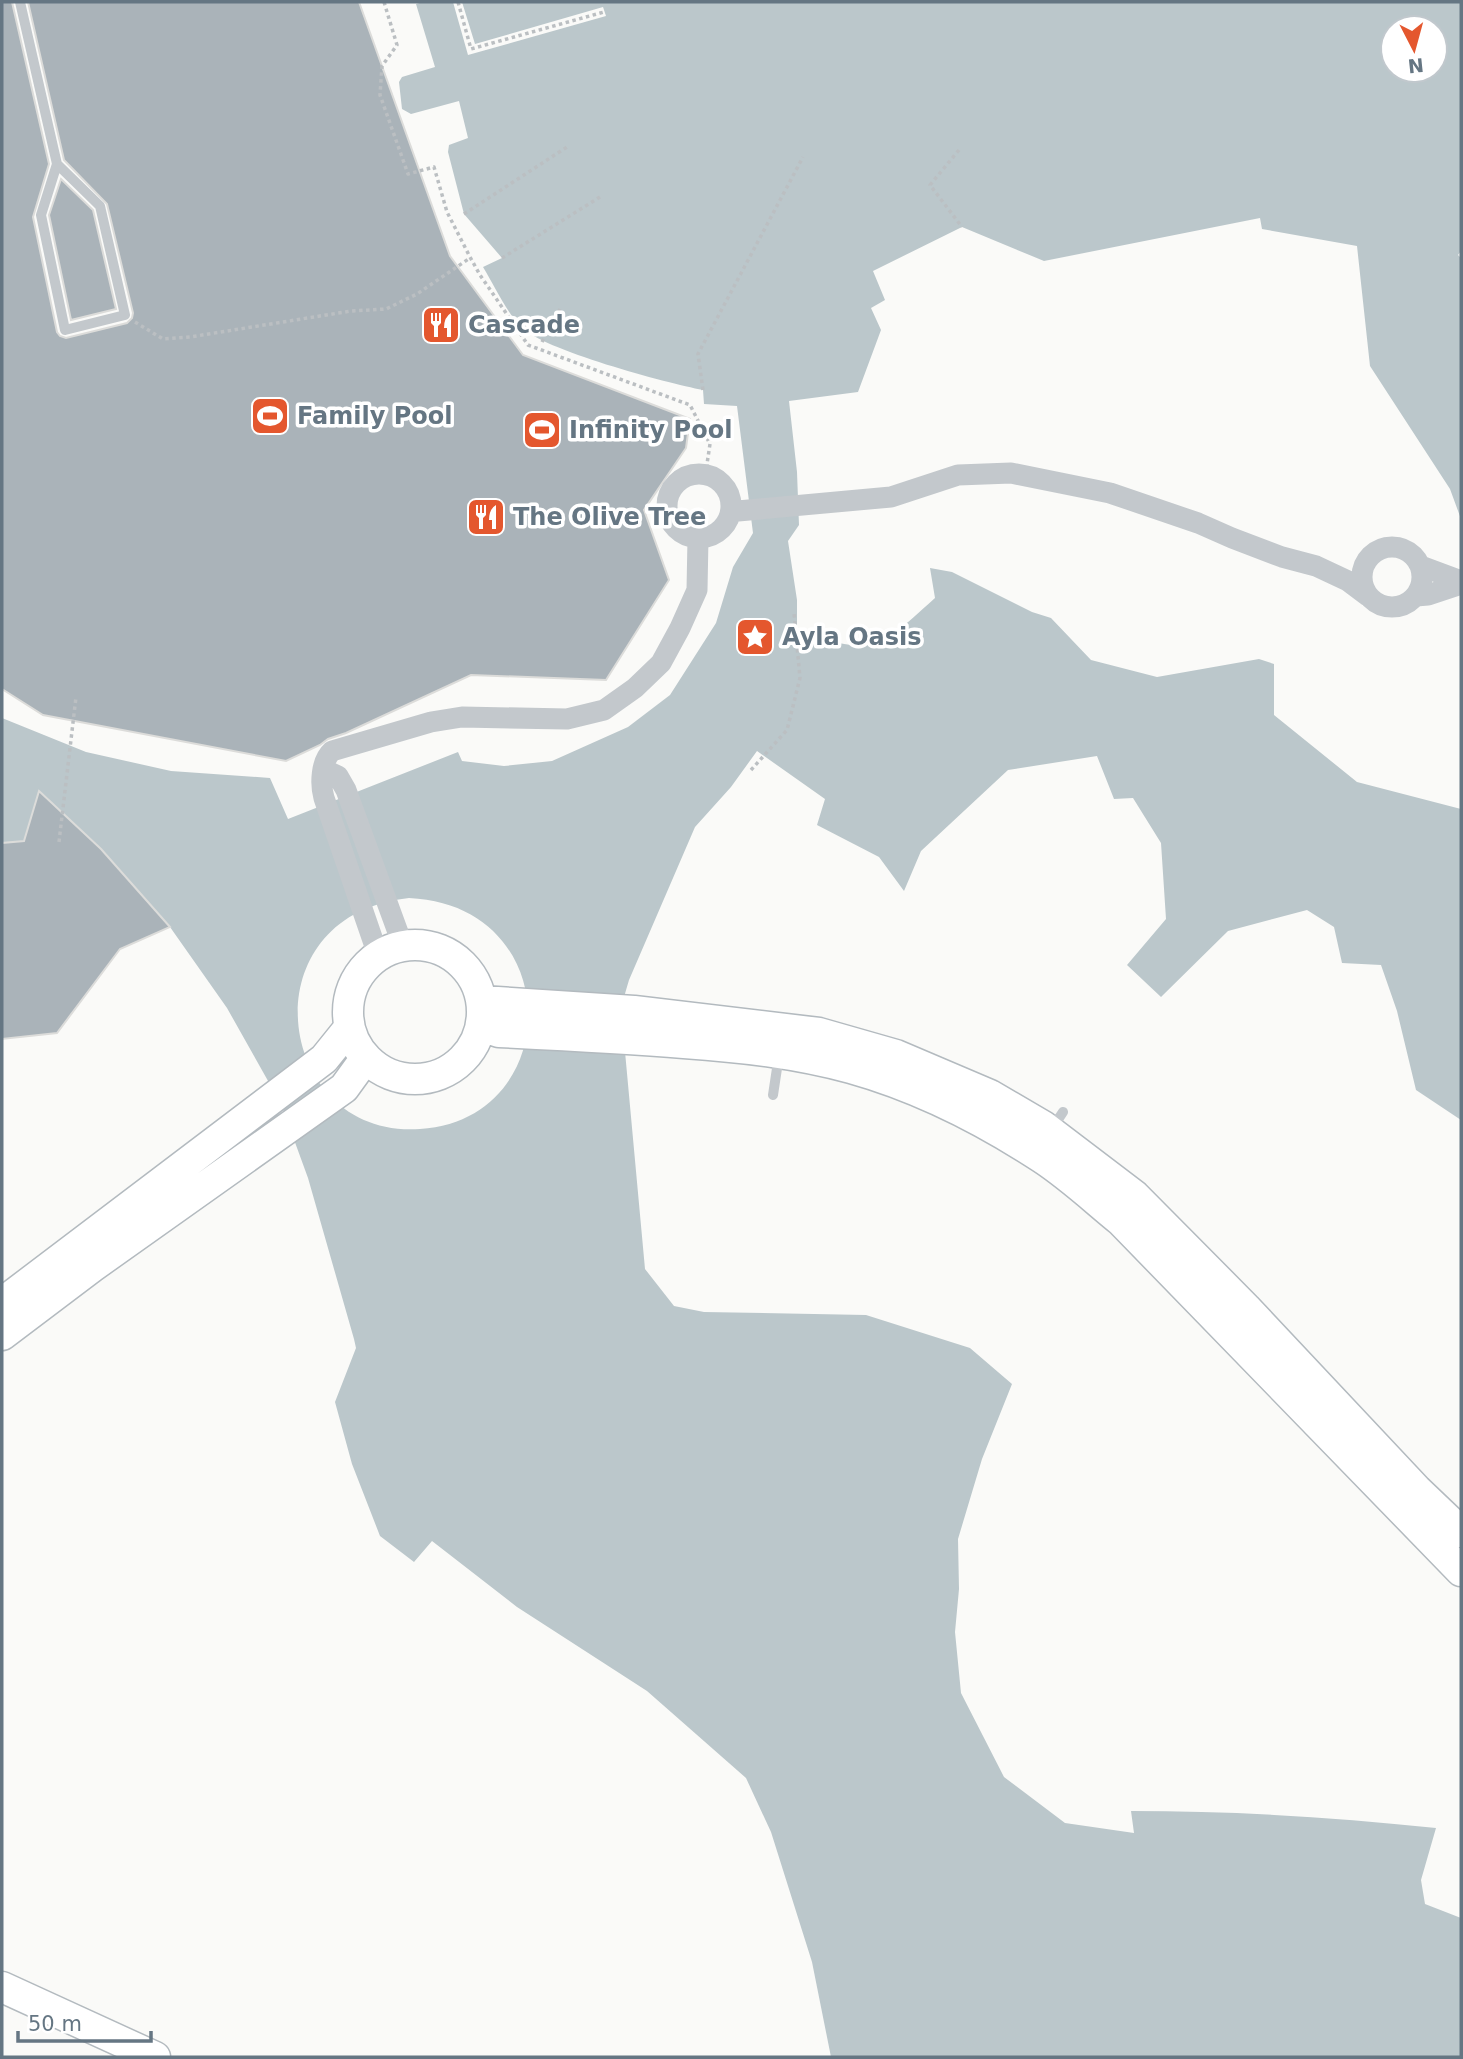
<svg xmlns="http://www.w3.org/2000/svg" width="1463" height="2059" font-family="'DejaVu Sans',sans-serif">
<style>
.water{fill:#bbc7cb;fill-rule:evenodd}
.pier{fill:#fafaf8}
.building{fill:#aab3b9;stroke:#dcdcda;stroke-width:2}
.lines{fill:none;stroke-linecap:round;stroke-linejoin:round}
.secondary-casing{stroke:#b3babf;stroke-width:33}
.path{stroke:#bbbfc2;stroke-width:3.5;stroke-dasharray:3.5 3.5;stroke-linecap:butt}
.lane{stroke:#c3c8cc;stroke-width:10}
.street{stroke:#c3c8cc;stroke-width:21}
.secondary{stroke:#fff;stroke-width:30}
.labels{text-anchor:middle;stroke-width:7;stroke-linejoin:round;paint-order:stroke}
.poi-label{font-size:24px;font-weight:bold;fill:#657683;stroke:#fff;text-anchor:start}
</style>
<rect width="100%" height="100%" fill="#fafaf8"/>
<path class="water" d="M423 2H1461V251L1458 255 1461 258V519L1450 489 1370 366 1357 246 1262 229 1260 218 1044 261 962 227 873 271 885 300 871 308 881 330 858 392 789 401 797 472 799 525 788 541 797 600V633C815 637 833 643 851 645 885 649 912 618 935 598L930 568 952 572 1032 612 1051 618 1091 660 1157 677 1259 659 1274 664V715L1357 782 1461 809V1120L1416 1090 1397 1011 1381 965 1342 963 1334 927 1307 910 1228 931 1161 997 1127 965 1166 919 1161 843 1133 798 1114 799 1097 756 1008 770 921 851 904 891 879 857 817 825 825 799 757 751 731 787 695 827 629 980 624 997 622 1019 645 1269 674 1306 704 1312 866 1315 970 1348 1012 1384 982 1459 958 1539 959 1589 955 1632 961 1693 1004 1777 1065 1823 1134 1833 1131 1811C1233 1811 1334 1817 1436 1828L1421 1880 1425 1904 1461 1918V2057H831L812 1962 771 1832 746 1778 647 1691 517 1607 432 1541 414 1562 380 1536 352 1464 335 1402 356 1348 354 1339 308 1178 281 1104 227 1008 170 927 101 849 39 791 24 841 2 843V718L86 752 171 771 270 778 288 819 458 752 462 761 504 766 552 761 628 727 670 695 716 623 733 567 753 533 737 406 704 404 703 390C667 383 542 350 520 326 506 311 494 285 483 267L502 258 464 214 448 152 449 145 468 138 459 101 411 114 402 109 399 82 402 77 435 67 416 4ZM1393 28H1435V70H1393ZM409 898C567 905 565 1120 420 1129 274 1139 245 915 409 898Z"/>
<path class="pier" d="M453 2H462L475 44 603 7 606 16 468 55Z"/>
<path class="building" d="M2 2H12L49 164 33 217 57 332 60 336 66 338 127 323 132 318 133 313 107 204 64 160 28 2H359L450 256 523 355 690 419 686 448 644 510 669 580 606 680 471 675 346 733 328 739 320 745 286 761 43 715 2 689Z
M61 179 93 210 116 309 71 320 49 215Z
M39 791 101 849 170 927 120 949 57 1033 2 1039V843L24 841Z"/>
<g class="lines">
<defs>
<path id="secondary" d="M348 1012a67 67 0 1 1 134 0a67 67 0 1 1-134 0Z
M482 1001 634 1011 819 1033 896 1055 990 1095 1043 1126 1135 1196 1246 1308 1417 1490 1461 1532
M481 1026 499 1032C561 1035 623 1038 684 1043 741 1047 796 1053 851 1068 919 1087 984 1120 1042 1158 1071 1177 1095 1200 1121 1221L1461 1571
M2 1303 324 1059 349 1028
M2 1335 92 1267 344 1088 365 1059
M2 1987 155 2057"/>
</defs>
<use href="#secondary" class="secondary-casing"/>
<path class="path" d="M384 2 397 45 382 66 380 95 408 174 434 167 447 212 470 257 480 275 528 345 690 405 710 444 707 464 709 474
M458 2 471 49 604 12
M959 150 930 185 962 227
M464 214 567 147
M502 258 600 197
M135 322 163 339 190 337 351 311 386 309 417 294 470 258
M542 342 560 309
M703 390 698 354 803 157
M751 770 787 730 800 678 794 613
M59 842 76 697"/>
<path class="lane" d="M20 2 57 164 41 215 65 330 125 315 100 206 57 164
M773 1095 779 1055
M1045 1125 1059 1118 1063 1112"/>
<path class="street" d="M667 506a32 32 0 1 1 64 0a32 32 0 1 1-64 0Z
M731 505 738 511 891 497 958 475 1011 473 1110 493 1198 523 1232 538 1282 557 1316 566 1348 581 1368 596
M1362 577a30 30 0 1 1 60 0a30 30 0 1 1-60 0Z
M1421 566 1461 581
M1416 596 1428 595 1461 584
M325 770 338 776 346 790 403 946
M378 955 324 798C320 784 321 761 332 751L431 722 462 717 567 719 604 710 635 688 661 663 680 628 697 590 698 538"/>
<use href="#secondary" class="secondary"/>
</g>
<defs>
<symbol id="restaurant-square" viewBox="-11 -11 22 22"><rect x="-9" y="-9" width="18" height="18" rx="4" fill="#e4572e" stroke="#fff"/><path d="M-5-6h1v4h1v-4h1v4h1v-4h1v5L-1.5 .5V6h-2V.5L-5-1ZM5-6V6H3V1.5H1.5Q1.5-4 5-6Z" fill="#fff"/></symbol>
<symbol id="stadium-square" viewBox="-11 -11 22 22"><rect x="-9" y="-9" width="18" height="18" rx="4" fill="#e4572e" stroke="#fff"/><path d="M0-5a6.5 5 0 1 0 0 10a6.5 5 0 1 0 0-10ZM-3.5-1.8h7v3.6h-7Z" fill="#fff"/></symbol>
<symbol id="sight-square" viewBox="-11 -11 22 22"><rect x="-9" y="-9" width="18" height="18" rx="4" fill="#e4572e" stroke="#fff"/><path d="M0-6L1.8-2.2L6-1.7L2.9 1.2L3.7 5.4L0 3.3L-3.7 5.4L-2.9 1.2L-6-1.7L-1.8-2.2Z" fill="#fff"/></symbol>
</defs>
<g fill-rule="evenodd">
<use href="#restaurant-square" x="419" y="303" width="44" height="44"/>
<use href="#stadium-square" x="248" y="394" width="44" height="44"/>
<use href="#stadium-square" x="520" y="408" width="44" height="44"/>
<use href="#restaurant-square" x="464" y="495" width="44" height="44"/>
<use href="#sight-square" x="733" y="615" width="44" height="44"/>
</g>
<g class="labels">
<g class="poi-label">
<text x="468" y="333">Cascade</text>
<text x="297" y="424">Family Pool</text>
<text x="569" y="438">Infinity Pool</text>
<text x="513" y="525">The Olive Tree</text>
<text x="782" y="645">Ayla Oasis</text>
</g>
</g>
<rect width="1463" height="2059" fill="none" stroke="#657683" stroke-width="7"/>
<g transform="translate(1414 49) rotate(174)"><circle r="33" fill="#ffffff" stroke="#c1c8cd" stroke-width="2"/>
<path d="M0-5L12 26L0 18L-12 26Z" fill="#e4572e"/>
<text y="-10" font-size="19" font-weight="bold" text-anchor="middle" fill="#657683">N</text>
</g>
<path d="M18 2031v10h133v-10" fill="none" stroke="#657683" stroke-width="3.5"/>
<text x="28" y="2031" font-size="21" fill="#657683" stroke="#ffffff" stroke-width="5" paint-order="stroke">50 m</text>
</svg>
